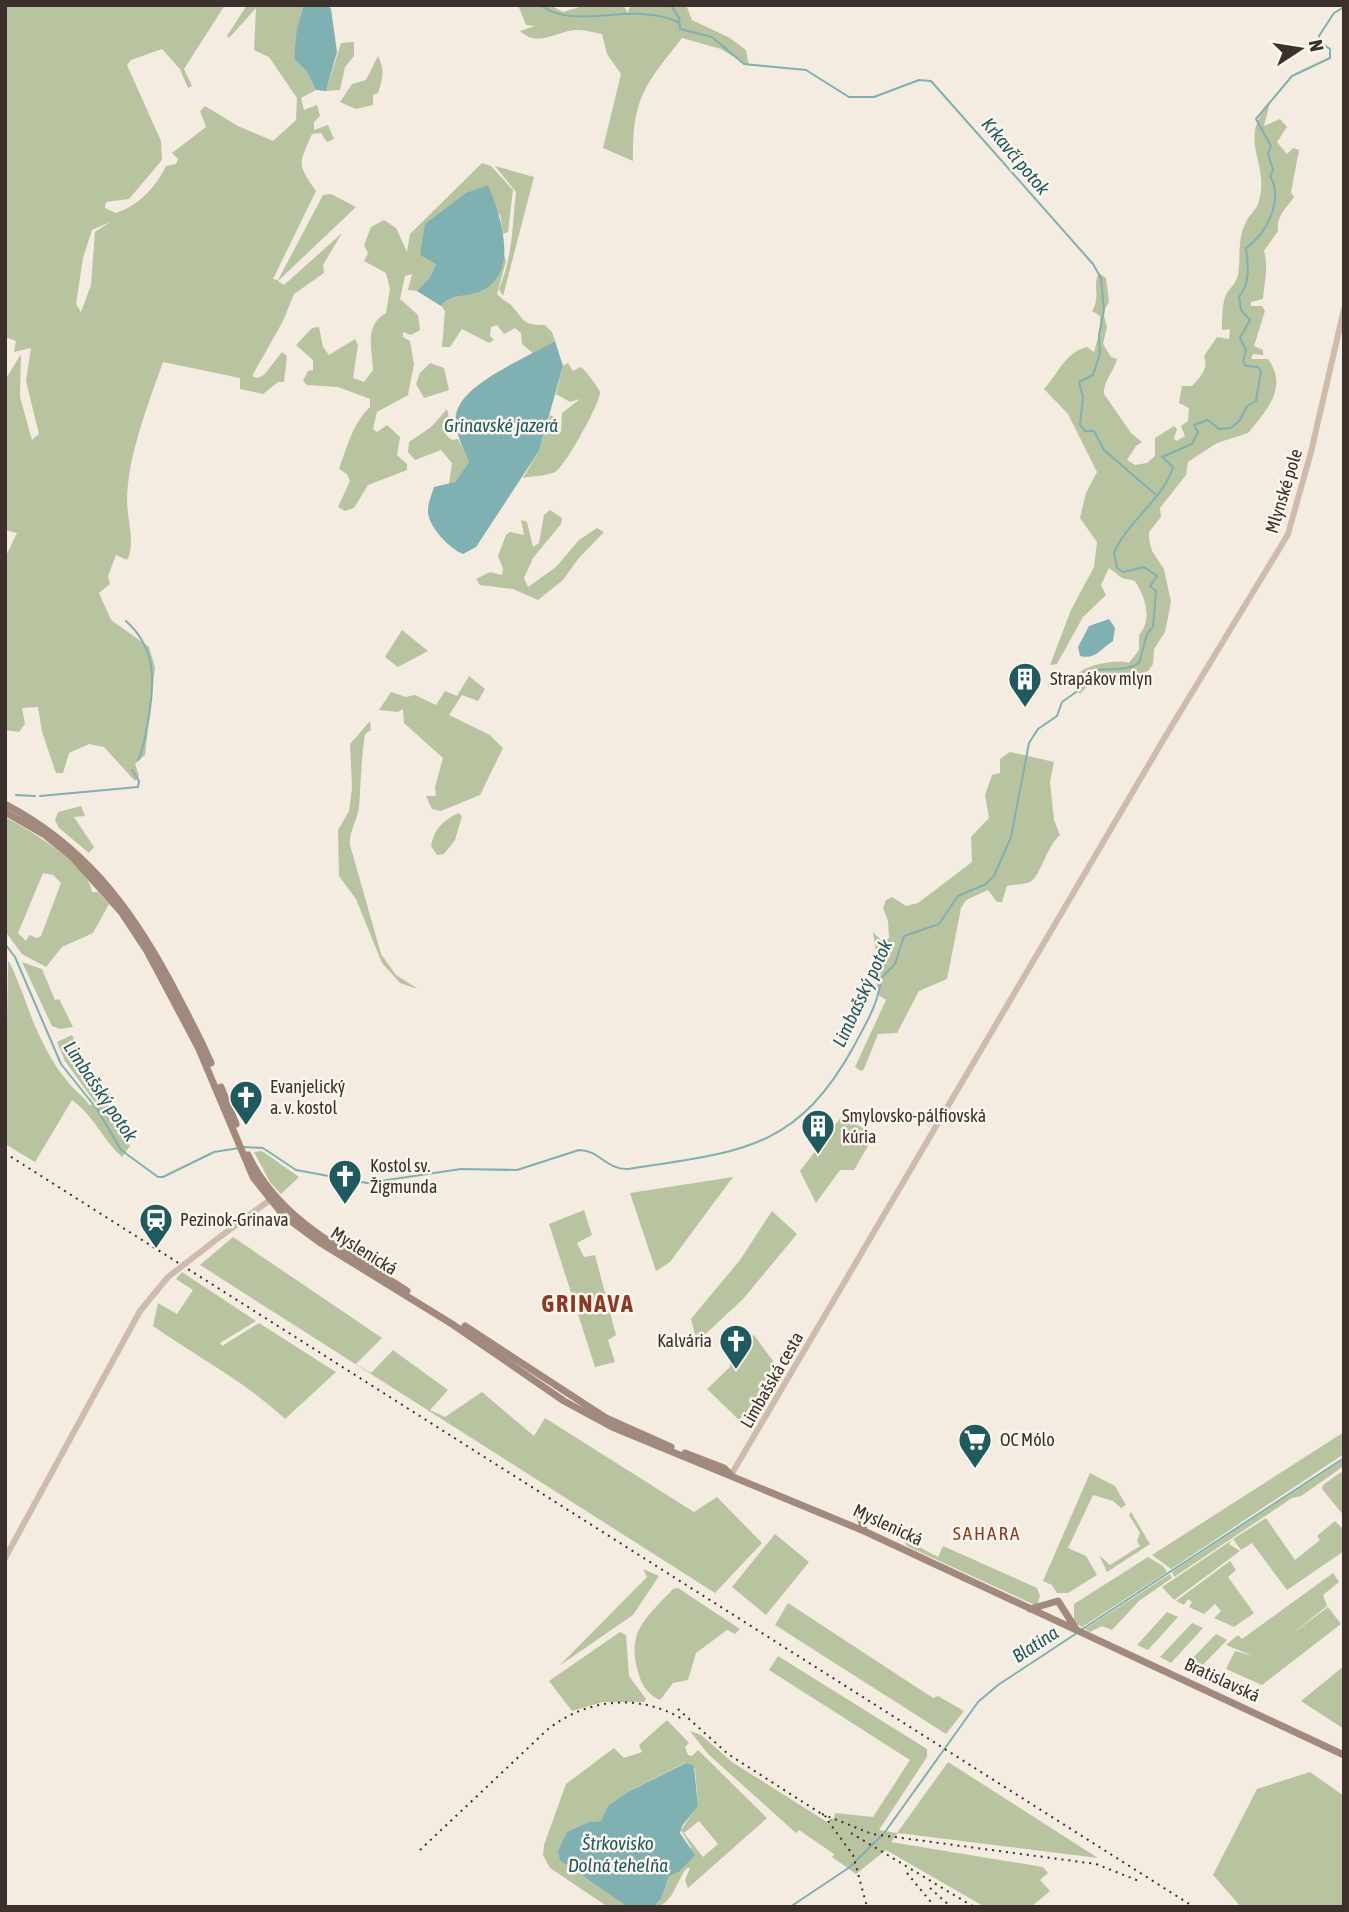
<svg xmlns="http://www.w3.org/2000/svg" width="1349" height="1912" font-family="'Asap Condensed',sans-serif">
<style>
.green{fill:#b8c4a0;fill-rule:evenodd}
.water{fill:#7fb0b2}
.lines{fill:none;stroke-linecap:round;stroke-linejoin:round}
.stream{stroke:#7fb0b2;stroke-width:2}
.tertiary{stroke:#cdbbac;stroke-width:6}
.secondary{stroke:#a18a7d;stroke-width:7}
.rail{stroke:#3b302b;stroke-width:2;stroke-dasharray:2 5;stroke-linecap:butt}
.tertiary-bridge{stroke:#cdbbac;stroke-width:6}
.labels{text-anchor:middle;stroke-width:5;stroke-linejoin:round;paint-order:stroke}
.street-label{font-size:18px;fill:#3b302b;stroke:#fbf5ee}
.poi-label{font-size:18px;fill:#3b302b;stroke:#fbf5ee;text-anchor:start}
.water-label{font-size:19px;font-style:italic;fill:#1f5a5e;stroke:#fbf5ee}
.neighbourhood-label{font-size:19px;letter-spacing:2px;fill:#8c3b22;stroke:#fbf5ee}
.district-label{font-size:24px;font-weight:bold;letter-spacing:2px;fill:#8c3b22;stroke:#fbf5ee}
</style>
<rect width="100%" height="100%" fill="#f4ebe1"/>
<path class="green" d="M5 5H225L184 69 192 86 188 88 180 69 162 49 131 60 127 65 161 141 162 160 129 199 106 202 105 208 116 213C138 206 156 187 166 166L176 164 178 159 172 153 206 127 200 111 205 106 238 126 273 141 296 120 297 98 269 57 254 50 256 8 229 38 227 36 247 5H304L294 59 307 72 316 90 301 98 304 110 317 105 320 116 314 122V130L328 125 334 139 327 142 321 133 312 134C299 165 296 162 316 191L273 279 278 280 323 195 331 194 356 207 278 281 284 285 342 233 323 265 324 273 294 294 283 321 252 376 257 378 264 375 282 352 287 356 284 382H278L263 394 240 389V378L163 362C148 405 128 454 127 500 127 518 136 545 127 560L116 555 108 576 110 584 99 593 111 620 149 647 155 667 145 755 135 764 139 776 135 781 104 747 89 744 69 753 63 773H56L42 732 38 707 22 708 25 724 19 732 5 730V558L17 533 5 530V380L21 354 20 397 32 440 39 434 26 381 31 348 14 352 16 341 5 337ZM110 222 95 232 91 285 81 312 76 304 83 258 92 230Z
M518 5H550L563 12 586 5H623L628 13 630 5H686L692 20 730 38 746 50 749 66 721 49 682 38C644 86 632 99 633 161L603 148 621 74 607 54 602 34C595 33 587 30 579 30 559 29 539 49 520 31L535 26 526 25Z
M354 42V56L345 67 340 90 326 91 341 43Z
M378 56C385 70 383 78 378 93L373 95V105L356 109 340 102 352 84 366 80Z
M1270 102 1264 126 1280 119 1287 127 1277 142 1287 154 1293 148 1299 150 1291 192 1294 197C1286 209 1276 216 1278 231L1264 251C1269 268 1264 282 1263 299L1251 302V306H1262L1265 311 1254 346 1263 350V355L1253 354 1251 359H1268C1289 387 1266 411 1248 433L1217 443 1188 462 1186 475 1160 508 1161 517 1149 532V539L1152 551 1164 569 1171 602 1165 632 1154 649 1153 664 1148 671 1140 674 1137 683C1123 677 1112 686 1096 677L1080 694C1056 667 1116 658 1129 663L1139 650V635C1153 619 1145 597 1135 581L1122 578 1109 568 1101 585 1106 595 1083 617 1057 664 1050 665 1071 610 1094 567 1097 542 1080 518 1086 493 1097 472 1068 414 1044 389C1059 373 1064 353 1087 347L1094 352 1100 330V316L1092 311C1101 298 1092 284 1099 273L1106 278 1109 302 1103 312 1107 327 1103 344 1111 357 1117 359C1114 372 1103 381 1104 394L1131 433 1142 442 1136 446 1127 460 1135 465 1147 463 1155 456V438L1174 426 1177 429 1174 438 1176 441 1185 436 1181 426 1188 421 1189 408 1179 403 1182 386H1192C1200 377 1209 369 1204 356L1217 337 1229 339 1230 329 1222 330C1222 321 1222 300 1227 293 1231 287 1236 283 1238 275 1241 257 1237 239 1246 222 1249 215 1256 210 1258 204 1272 161 1235 143 1270 102Z
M482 163 491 166 513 190 508 232 503 234 500 214 436 264 430 277 417 291 408 290 412 274 405 276 400 299 418 315 420 330 411 335 403 332V337L410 341 414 364 408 395 377 412 373 429 377 432 387 425 400 437 397 455 407 464V470L368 485 354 508 345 511 338 507 350 481 347 474 339 469C347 447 353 423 370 407V399L338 387 307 385 303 381 308 371 313 370V360L296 345 312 328 319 327 323 347 329 355 355 339 358 345 353 378 364 382 373 370C372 348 364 325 386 313L390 289 386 273 364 261 368 253 364 245 371 227 384 220 396 228 407 252 410 234Z
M495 166 534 177 503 296 499 289C513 256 512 227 516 192Z
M504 254 506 261 497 294C501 299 506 301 511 305 525 320 521 325 545 325L552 332 555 341 534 354 522 344 521 333 515 328 504 334 497 325 491 327 490 336 494 340 489 343 462 329 450 347H442L445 311 441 306 448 297 498 275Z
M430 363 444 368 449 390 424 398 416 384 420 373Z
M568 363 573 371 581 367C585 370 599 388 600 392 601 402 564 468 555 472 547 476 532 476 523 478L539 451 550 415 554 417 555 429 561 432 562 413 580 399 570 402 556 394 563 366Z
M447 409 451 427 446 435 452 440 458 439 469 462 455 482 449 484 452 463 441 450 415 460 408 452 409 442 431 427Z
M550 510 562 518 561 524 533 558 524 578 528 587 556 567 579 540 597 528 604 532 578 559 563 580 538 600 513 589 480 585 476 579 490 572 502 575 503 569 498 556 506 535 510 532 524 535 521 520 527 522 533 547 539 543 544 515Z
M402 630 428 651 398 667 385 657Z
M469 676 485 689 478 701 462 695 449 715 490 735 503 748 480 795 441 811 432 809 426 796H436L435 787 443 758 404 723 403 709 398 712 379 710 391 692 406 697 415 695 436 705 445 691 457 696Z
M370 721 371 730 365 734C361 759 361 783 359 807 357 821 349 831 350 845L381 954 396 975 418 989 400 983 382 963 356 899 339 876 338 830 349 811 352 788 350 744Z
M1010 752 1054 762 1050 782 1054 820 1060 835C1046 847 1041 876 1030 882 1023 885 1014 884 1007 886L1002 902H997L988 890 966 900 961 908 947 979 919 991 897 1033 878 1034 864 1069 861 1071 855 1067 886 1000 877 994V957L873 932 884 943 889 938 888 921 883 908 886 900 892 897 906 906 918 903 972 862 971 837 989 818 985 795 992 775 1000 773V759Z
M81 806 85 816 74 817 94 847 89 853 59 828 55 820 58 812Z
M458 813 462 816 455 840 444 854 437 855 431 846C435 828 442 822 458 813Z
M5 817C28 829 89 865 92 892H98L109 904 93 933 62 947 46 967 22 954 5 931ZM43 873 53 875 61 883 41 936 37 938 29 935 26 941 18 933Z
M8 961C13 965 30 1014 35 1026 44 1046 54 1066 68 1082 74 1090 84 1096 89 1105L96 1104 65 1061 57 1042 72 1035 130 1146 122 1157C103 1140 94 1116 72 1100L35 1162 5 1144Z
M22 962 42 969 55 1000 59 999 73 1027 60 1029 52 1026Z
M841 1117 875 1134 854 1170H840L816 1203 800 1171Z
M262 1151 299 1177 281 1194 270 1182 254 1152Z
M733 1177 670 1262 656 1271 630 1193Z
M584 1210 592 1235 577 1243 584 1257 595 1255 616 1335 608 1340 615 1362 595 1367 549 1224Z
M772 1211 797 1234 743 1299 697 1342 691 1319 740 1260Z
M233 1237 382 1338 356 1364 371 1373 393 1350 448 1390 430 1410 445 1417 482 1392 534 1436 545 1418 694 1512 717 1497 762 1543 715 1593 200 1265Z
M182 1272 256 1321 220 1343 222 1346 259 1323 336 1372 285 1419C246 1382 197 1357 153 1326L158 1303 177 1314 193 1290 176 1279Z
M754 1335 781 1372 754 1418 738 1419 707 1389 730 1367 732 1350Z
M1344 1432V1454L1171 1569 1152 1555Z
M1344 1459V1466L1301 1496 1292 1498 1174 1577 1172 1572Z
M1341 1472 1344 1476V1516L1322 1489 1323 1485Z
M1090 1473 1115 1486 1126 1505 1121 1508 1113 1501 1093 1495 1068 1548 1086 1556 1097 1575 1068 1593H1057L1052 1585 1043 1581Z
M1131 1512 1150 1544 1107 1572 1099 1555 1110 1565 1140 1546 1137 1541 1140 1533 1129 1515Z
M1266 1518 1295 1560 1320 1540 1317 1536 1335 1521 1344 1530V1551L1287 1590 1252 1543 1241 1550 1233 1539Z
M775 1534 809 1562 766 1615 732 1587Z
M908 1537V1541L938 1557 943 1546 1037 1588 1040 1596 1037 1606 907 1546 904 1540Z
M1232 1540 1229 1544 1240 1551 1174 1600 1162 1587Z
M1148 1557 1163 1566 1167 1572 1082 1627 1074 1622V1604Z
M1230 1561 1236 1570 1228 1577 1254 1613 1234 1627 1214 1618 1221 1611 1215 1604 1204 1614 1189 1607 1192 1602 1188 1599 1184 1605 1176 1601Z
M643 1569 659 1576 633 1615 559 1666 647 1577Z
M1333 1573 1339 1582 1323 1595 1327 1606 1288 1637 1328 1607 1341 1624 1262 1685 1226 1669 1235 1651 1253 1656 1226 1645 1238 1635 1242 1639Z
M1170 1574 1172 1578 1139 1601 1112 1630 1102 1626 1090 1632 1085 1629Z
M678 1588 740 1629 735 1634 727 1630 696 1653 688 1680 673 1683 660 1700C650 1696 642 1686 639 1675 625 1632 646 1618 673 1589Z
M788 1603 933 1698 938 1696 964 1711 946 1734 775 1625Z
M1167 1612 1178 1617 1148 1650 1137 1645Z
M1192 1623 1203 1628 1171 1663 1160 1657Z
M620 1632 626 1635 629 1676 646 1699 644 1702H603L572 1711 549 1681Z
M1216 1634 1227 1640 1193 1675 1182 1669Z
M778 1656 927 1749V1757L879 1830 897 1833 948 1762 1098 1858 898 1833 891 1842 1043 1867 1048 1873 1040 1880 1050 1891 1031 1907H985L886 1850 856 1874 832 1857 834 1854 799 1830 796 1833 708 1754 690 1731 701 1735 732 1762 827 1822 834 1818 835 1813 873 1817 910 1760 769 1670Z
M1344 1666V1729L1301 1701Z
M667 1720 689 1743 685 1747 688 1755 692 1756 698 1750 767 1818 688 1888 685 1880 690 1868H687C676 1880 673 1907 653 1907L661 1899 669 1876 679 1872 691 1858V1847L681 1830 698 1805 695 1768 685 1763 628 1792 609 1806 601 1821 589 1822 568 1832 558 1851 628 1907H608L550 1868 543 1855 544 1845 566 1784 614 1748 624 1758 642 1752 639 1745ZM699 1821 718 1844 703 1857 684 1833Z
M1310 1772 1344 1796V1907H1241L1213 1875 1257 1789Z"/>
<path class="water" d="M304 5H328L331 9 337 52 326 91 316 90 307 72 294 59 297 29Z
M488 185C500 214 521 273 481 291 466 298 452 292 441 306L417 291 430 277 436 264 420 255 425 224 466 193Z
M555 341 563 366 539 451 476 547 463 554C450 549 427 526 428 510 428 503 432 494 434 487L455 482 469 462C463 448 454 431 456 415 461 383 529 357 555 341Z
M1109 619 1115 628 1113 641C1100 649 1096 660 1080 656L1078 647 1089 626Z
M686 1763 694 1766 698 1806 682 1826 680 1833 695 1855 679 1872 669 1876 661 1899 653 1907H628L560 1860 558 1851 567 1832 589 1822 601 1821 608 1806 628 1792Z"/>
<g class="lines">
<path class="stream" d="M540 5C577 32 630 0 678 22
M671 5 679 18 680 29 712 37 744 64 806 70 849 97H874L919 80 931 81 1093 264 1101 278 1104 310 1099 335 1100 353 1093 375 1079 382 1083 397 1080 425 1085 431H1094L1104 450 1155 494
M126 621C158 650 154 683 148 722 145 735 144 748 138 760
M16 795 35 796
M40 796 138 787 139 781 132 770
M5 944 15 957 61 1064 97 1109 121 1150 158 1177H163L214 1152 239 1148
M244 1147 263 1148 296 1170 367 1183 461 1169 517 1170 579 1150C599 1150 607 1170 628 1169 737 1152 796 1152 854 1046 866 1023 879 1003 881 978L895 964 904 936 939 924 958 896 986 884 994 876 1011 837 1029 743 1038 729 1057 716 1062 702 1079 690 1086 673C1103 665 1123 674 1139 663L1147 634 1153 627 1156 591 1150 586 1157 576 1144 567 1123 572 1117 568 1114 553C1125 524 1165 497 1173 467L1162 457 1192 444 1198 432 1194 425 1208 420 1219 429 1231 428 1240 420 1247 406 1256 401 1261 371 1258 367 1246 366 1243 361 1246 350 1240 338 1250 320 1241 310 1239 297C1251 282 1248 265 1246 248 1267 233 1284 200 1270 176L1273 170 1268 154 1271 146 1256 119 1292 76 1330 58V49L1321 43 1319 36 1334 13 1344 7
M1081 1630 1344 1458
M790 1907 850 1867 885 1832 978 1702 998 1685 1077 1633"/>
<path class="tertiary" d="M221 1236 274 1197
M731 1475 1165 737 1281 546 1288 534 1311 452 1344 309
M5 1558 140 1311"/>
<path class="secondary" d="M5 804C83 845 129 905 170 981 184 1008 199 1035 211 1063
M5 812 45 835 72 857 122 913 147 951 198 1047 253 1177 284 1216 319 1242 452 1324 564 1401 612 1427 864 1531 1344 1755
M221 1087 236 1124
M248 1155C280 1222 348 1252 407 1291
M465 1326 606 1418 671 1447
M685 1453 724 1468 731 1475
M860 1515 864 1531
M1030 1609 1058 1601 1076 1629"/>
<path class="rail" d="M5 1153 1194 1907
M678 1709 728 1754 831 1820
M822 1814 872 1834 1096 1864 1139 1881
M828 1821 853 1855 867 1907
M851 1833 974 1907
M420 1850 547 1730C587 1698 640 1693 684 1720
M907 1873 935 1907
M930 1888 951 1907"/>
<path class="tertiary-bridge" d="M140 1311 168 1277 221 1236"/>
</g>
<defs>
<symbol id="building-pin" viewBox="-11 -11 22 30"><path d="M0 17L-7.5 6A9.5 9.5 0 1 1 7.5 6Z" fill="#1f5a5e" stroke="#fbf5ee"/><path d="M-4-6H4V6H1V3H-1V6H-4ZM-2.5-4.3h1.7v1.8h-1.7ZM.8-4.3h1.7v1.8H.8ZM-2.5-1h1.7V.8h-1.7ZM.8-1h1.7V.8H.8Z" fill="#fff"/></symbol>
<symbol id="church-pin" viewBox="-11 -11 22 30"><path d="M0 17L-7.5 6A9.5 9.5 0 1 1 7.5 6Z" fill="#1f5a5e" stroke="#fbf5ee"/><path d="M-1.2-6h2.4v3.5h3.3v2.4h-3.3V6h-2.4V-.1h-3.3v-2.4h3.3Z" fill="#fff"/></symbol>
<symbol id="station-pin" viewBox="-11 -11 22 30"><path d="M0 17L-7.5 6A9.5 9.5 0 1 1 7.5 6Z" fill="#1f5a5e" stroke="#fbf5ee"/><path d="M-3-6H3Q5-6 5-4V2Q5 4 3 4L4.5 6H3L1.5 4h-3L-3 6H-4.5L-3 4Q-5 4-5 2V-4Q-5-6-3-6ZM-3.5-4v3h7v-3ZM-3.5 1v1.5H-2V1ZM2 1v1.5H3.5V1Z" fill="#fff"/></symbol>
<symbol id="supermarket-pin" viewBox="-11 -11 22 30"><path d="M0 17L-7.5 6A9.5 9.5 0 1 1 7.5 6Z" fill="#1f5a5e" stroke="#fbf5ee"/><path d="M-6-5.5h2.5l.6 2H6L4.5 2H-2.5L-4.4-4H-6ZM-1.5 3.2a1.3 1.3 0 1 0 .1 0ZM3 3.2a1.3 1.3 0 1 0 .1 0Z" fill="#fff"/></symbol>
</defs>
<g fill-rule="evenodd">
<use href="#building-pin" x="1006" y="660" width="38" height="52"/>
<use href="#church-pin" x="227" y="1078" width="38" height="52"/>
<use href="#building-pin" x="799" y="1107" width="38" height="52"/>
<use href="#church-pin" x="326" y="1157" width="38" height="52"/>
<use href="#station-pin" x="137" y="1201" width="38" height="52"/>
<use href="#church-pin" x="717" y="1322" width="38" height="52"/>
<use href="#supermarket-pin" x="956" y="1421" width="38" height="52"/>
</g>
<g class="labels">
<g class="street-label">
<text transform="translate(1284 491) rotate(-73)" y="6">Mlynské pole</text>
<text transform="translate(364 1251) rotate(32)" y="6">Myslenická</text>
<text transform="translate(772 1380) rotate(-60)" y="6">Limbašská cesta</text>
<text transform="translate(888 1525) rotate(25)" y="6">Myslenická</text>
<text transform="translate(1222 1680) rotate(25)" y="6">Bratislavská</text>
</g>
<g class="poi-label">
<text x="1050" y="685">Strapákov mlyn</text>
<text x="270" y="1093">Evanjelický<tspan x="270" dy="21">a. v. kostol</tspan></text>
<text x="842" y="1122">Smylovsko-pálfiovská<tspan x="842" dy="21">kúria</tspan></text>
<text x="370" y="1172">Kostol sv.<tspan x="370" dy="21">Žigmunda</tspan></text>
<text x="180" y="1226">Pezinok-Grinava</text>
<text x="712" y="1347" text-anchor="end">Kalvária</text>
<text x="1000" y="1446">OC Mólo</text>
</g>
<g class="water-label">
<text transform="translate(1016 156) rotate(50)" y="7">Krkavčí potok</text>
<text x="501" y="432">Grinavské jazerá</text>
<text transform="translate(862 993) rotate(-65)" y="7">Limbašský potok</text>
<text transform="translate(101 1091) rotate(56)" y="7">Limbašský potok</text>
<text transform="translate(1035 1644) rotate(-33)" y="7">Blatina</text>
<text x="618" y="1850">Štrkovisko<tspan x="618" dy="22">Dolná tehelňa</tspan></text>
</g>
<g class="neighbourhood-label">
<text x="987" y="1540">SAHARA</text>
</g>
<g class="district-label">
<text x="588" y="1312">GRINAVA</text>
</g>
</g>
<rect width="1349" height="1912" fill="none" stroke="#3b302b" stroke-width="14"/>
<g transform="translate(1300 49) rotate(78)" stroke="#fbf5ee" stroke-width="5" paint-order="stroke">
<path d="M0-5L12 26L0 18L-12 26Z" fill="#3b302b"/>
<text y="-10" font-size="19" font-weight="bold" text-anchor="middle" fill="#3b302b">N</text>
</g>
</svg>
